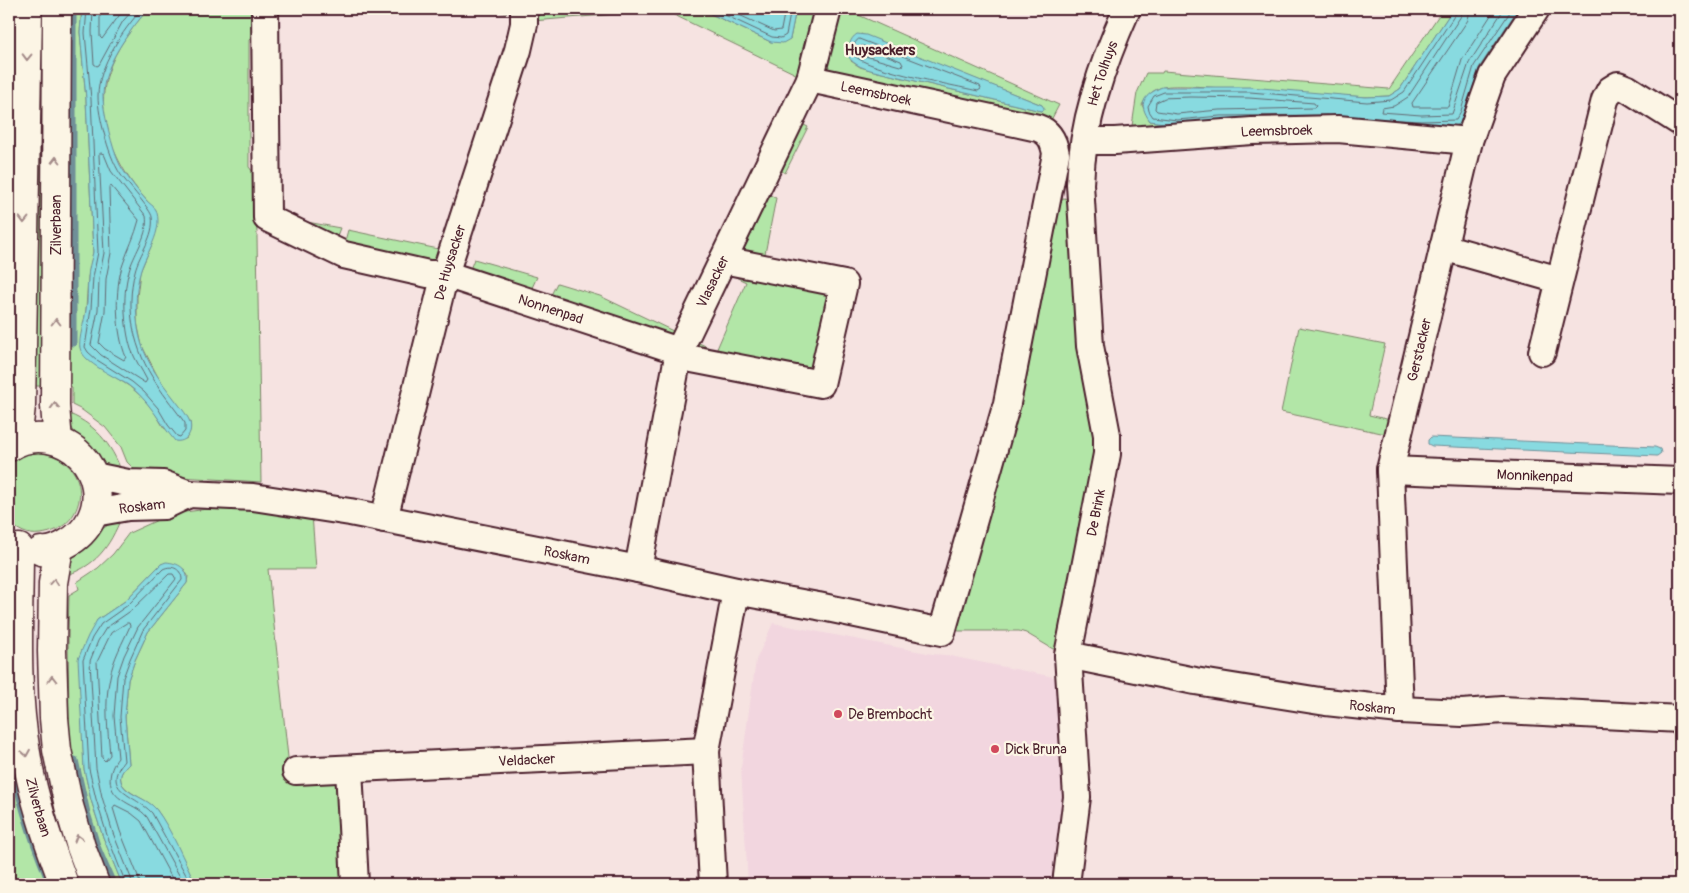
<svg xmlns="http://www.w3.org/2000/svg" width="1689" height="893" font-family="Pangolin,sans-serif">
<style>
.built{fill:#f2d6df}
.green{fill:#b2e6a7;stroke:#7e8269;fill-rule:evenodd}
.water{fill:#88dae0;stroke:#6f8f98}
.lines{fill:none;stroke-linecap:round;stroke-linejoin:round}
.shore{stroke:#636a73;stroke-width:1}
.stream{stroke:#6f8f98;stroke-width:7}
.street-casing{stroke:#4a1f2b;stroke-width:30}
.secondary-casing{stroke:#4a1f2b;stroke-width:31}
.street{stroke:#fcf5e5;stroke-width:26}
.secondary{stroke:#fcf5e5;stroke-width:28}
.oneway{stroke:#a38a88}
.poi-dot{fill:#d1495b;stroke:#fcf5e5;stroke-width:2}
.labels{text-anchor:middle;stroke-width:4.5;stroke-linejoin:round;paint-order:stroke}
.street-label{font-size:14px;fill:#4a1f2b;stroke:#fcf5e5}
.poi-label{font-size:14px;fill:#4a1f2b;stroke:#fcf5e5;text-anchor:start}
.neighbourhood-label{font-size:15px;font-weight:bold;fill:#4a1f2b;stroke:#fcf5e5}
</style>
<rect width="100%" height="100%" fill="#f6e3e1"/>
<filter id="ink" filterUnits="userSpaceOnUse"><feTurbulence type="fractalNoise" baseFrequency=".02" numOctaves="2"/><feDisplacementMap in="SourceGraphic" scale="10" xChannelSelector="R" yChannelSelector="G"/><feConvolveMatrix kernelMatrix="1 2 1 2 8 2 1 2 1" color-interpolation-filters="sRGB"/></filter>
<g filter="url(#ink)">
<path class="built" d="M773 623 932 654 945 655 1054 677 1062 707 1070 790 1055 884H748L741 768 756 660Z"/>
<path class="green" d="M9 9H22L19 268H9V297Z
M35 9H50L48 386H30Z
M63 9H82L80 32 86 99 93 252 88 277 86 309 80 347 94 364 129 386 141 396 154 411 164 428 186 439 190 431V422L160 381 142 346 137 322V297L140 272 152 244 156 210C121 177 92 122 108 73 115 49 133 27 148 9H256V32L249 40V167L256 176 261 482 149 475 136 471 127 462 121 447 105 427 82 410 72 405V387L64 385Z
M460 9H459H507L506 13 486 9 485 13Z
M535 9H564L576 11 614 9H700L771 42 790 39 796 9H821L804 78 664 10 533 21Z
M836 9H845L1059 105 1049 124 836 80 826 68ZM861 34 1042 105 1041 111 878 72 860 67 851 61Z
M1443 9H1453L1400 89 1389 96 1367 97 1191 86C1169 86 1153 83 1142 105L1150 121 1177 125 1465 113 1479 68 1483 60 1518 9H1526L1468 131 1133 129 1132 126 1137 93 1146 73H1162L1163 71 1389 89Z
M798 122 808 127 785 173 778 169Z
M770 195 776 198 763 264 740 257Z
M1064 198 1068 199 1098 440 1057 648 1053 649 1026 633 1019 631H959L956 630 1059 199Z
M296 220 340 228 335 241Z
M348 230 443 250 440 258 433 264 352 249 345 241Z
M474 259 537 277 530 292 469 272Z
M725 272 836 287 817 378 696 349 697 342 716 351 746 282Z
M557 283 600 296 675 332 662 336 550 297Z
M1299 327 1385 344 1369 415 1391 420 1386 434 1281 412Z
M64 412C94 422 112 444 122 473L107 467 98 458 73 430Z
M33 452C95 454 93 529 40 534 28 536 17 530 9 522V465L21 455Z
M236 505 312 514 316 569H268L290 776 338 775 344 884H196C188 869 181 855 173 840 168 830 163 818 156 809 148 800 127 793 122 784 118 775 123 770 129 764L125 717 128 680 135 660 148 632 187 583 188 576 184 569 161 564 125 601 97 620 81 691 84 769 91 800 103 837 122 884H103L60 723 69 722 68 637 69 595 79 589 77 582 98 568 113 554 129 533 171 514Z
M122 516C109 548 96 567 61 577L71 557 99 531Z
M9 585 59 884H9Z"/>
<path class="water" d="M82 9H148C129 32 104 63 103 95 103 107 106 120 109 132 112 143 115 155 120 165 127 177 138 191 147 201 151 205 156 207 157 213 162 232 147 252 141 270 134 291 135 324 142 345 148 364 161 382 173 397 178 404 187 414 190 422 193 433 186 443 175 441 159 422 149 400 128 385 116 377 83 363 80 348 78 339 85 320 86 310 88 300 87 289 88 279 88 270 91 261 93 252L86 99 80 32Z
M700 9H796L790 39 783 43 771 42Z
M1453 9H1518L1479 68 1465 113 1460 124 1455 126 1177 125 1150 121C1137 103 1144 95 1162 87H1250L1366 97 1389 96 1400 89Z
M857 34 866 35 1042 105 1044 108V110L1041 111 878 72C866 69 854 66 848 56 849 47 849 39 857 34Z
M1431 437 1655 447 1660 449 1661 453 1657 456 1432 446 1428 444V440Z
M166 562C178 563 189 568 187 583L148 632 135 660 128 680 125 717 129 764C123 770 118 775 122 784 128 795 147 798 156 809 172 830 184 861 196 884H122L103 837 91 800 84 769 78 659 88 636 97 620 125 601 161 564Z"/>
<g class="lines">
<path class="shore" d="M87 9 85 33 91 99 98 252 93 277 91 309 85 347 88 352 97 360 132 382 144 392 158 408 168 425 177 436 180 437 185 431V423C176 410 165 397 156 383 134 350 125 310 135 271 139 254 155 236 152 217 152 211 127 183 121 175 113 163 108 148 104 133 101 121 98 108 98 96 98 66 123 30 142 9
M93 9 92 32 94 64 97 66 99 65 123 21 134 9
M100 9V37L102 39 124 9
M712 9 772 37 781 38 786 35 791 9
M726 9 774 31 781 30 785 9
M1463 9 1461 16 1408 97 1394 106 1382 108 1381 112 1421 115 1452 114 1469 63 1504 9
M1470 9 1468 20 1412 103 1413 107H1448L1462 60 1495 9
M859 39 980 86 981 89 978 91C957 86 862 69 853 54L855 43Z
M863 46 901 61 903 65 900 66 865 56 859 52 860 47Z
M1191 97 1249 98 1314 103 1316 106 1314 108 1219 110 1177 114 1157 111 1155 109 1156 102 1165 98Z
M1327 115 1220 116 1177 120 1153 117 1149 111 1148 106 1154 96 1164 92H1250L1367 102 1391 100 1404 92 1456 13V9
M1383 119 1421 121 1456 120 1461 111 1474 66 1512 9
M101 153 104 154 111 171 146 216C149 234 135 252 130 268 122 291 124 326 131 349 135 360 142 370 147 380L145 383 101 355 91 345 98 310 99 278 104 253 99 155Z
M111 186 139 220C135 236 128 249 123 264 114 288 116 334 126 357L124 360 105 349 99 343 105 311 106 279 111 253 109 189Z
M127 623H129L130 626C123 642 113 659 110 677 104 703 108 729 110 755L105 761 102 758 97 662 111 633Z
M126 884 107 835 96 799 89 769 83 660 92 638 101 624 128 605 163 569C173 564 182 570 182 580L143 630 130 659 123 678 120 717 124 761C100 791 136 795 152 813L191 884
M132 884 131 878 113 833 102 797 96 768 90 661 98 641 106 628 132 610 169 574H173L176 579 138 627 124 656 117 676 114 716 118 758C108 771 106 789 121 799 130 806 140 808 147 817L184 884
M140 884 138 876 120 831 113 808 115 805 131 813 141 821 175 884"/>
<path class="stream" d="M73 343V9
M9 738C14 786 29 833 47 877
M75 760 87 813 98 849 113 884"/>
<defs>
<g id="street">
<path id="s1" d="M265 9 267 218 344 255 428 274H445L679 351 692 359 821 384 844 284 723 260"/>
<path id="s2" d="M1085 141H1115L1252 131 1338 129 1469 141"/>
<path d="M1443 247 1559 280"/>
<path d="M1542 352 1605 100 1610 90 1618 85 1628 89 1680 122"/>
<path id="s3" d="M1390 470 1680 481"/>
<path id="s4" d="M94 476 128 483 163 484 189 494 253 497 350 512 638 569 736 591 818 606 942 632 1007 403 1056 154C1054 142 1050 132 1038 128L810 79"/>
<path d="M94 513 128 507 164 506 189 494"/>
<path id="s5" d="M384 519 445 274 518 50 524 24V9"/>
<path id="s6" d="M638 569 679 351 810 79 828 9"/>
<path id="s7" d="M1068 655 1195 681 1326 702 1400 710 1462 713 1503 710 1680 719"/>
<path id="s8" d="M1400 710 1390 470 1469 141 1492 76 1536 9"/>
<path d="M349 769 355 884"/>
<path id="s9" d="M296 771 706 751"/>
<path d="M713 884 706 751 736 591"/>
<path id="s10" d="M1066 884 1077 797 1068 655 1107 454V435L1090 346 1080 184C1082 122 1102 65 1127 9"/>
</g>
<g id="secondary">
<path d="M57 9 55 406 58 441"/>
<path d="M17 442 21 406 28 9"/>
<path d="M9 447C21 439 34 436 49 439 102 449 115 518 66 544 58 549 50 552 41 551"/>
<path id="s11" d="M19 548C19 616 14 685 26 753 33 798 48 841 64 884"/>
<path d="M59 548 53 583 52 651 54 718 57 750 69 806 81 847 95 884"/>
</g>
</defs>
<use href="#street" class="street-casing"/>
<use href="#secondary" class="secondary-casing"/>
<use href="#street" class="street"/>
<use href="#secondary" class="secondary"/>
</g>
<defs><path id="oneway-chevron" d="M-2-3.5L2.5 0L-2 3.5" fill="none" stroke-width="1.6" stroke-linecap="round" stroke-linejoin="round" transform="scale(1.25)"/></defs>
<g class="oneway">
<use href="#oneway-chevron" transform="translate(27 57) rotate(91)"/>
<use href="#oneway-chevron" transform="translate(56 160) rotate(-90)"/>
<use href="#oneway-chevron" transform="translate(24 220) rotate(91)"/>
<use href="#oneway-chevron" transform="translate(56 322) rotate(-90)"/>
<use href="#oneway-chevron" transform="translate(55 406) rotate(-92)"/>
<use href="#oneway-chevron" transform="translate(54 582) rotate(-85)"/>
<use href="#oneway-chevron" transform="translate(52 679) rotate(-90)"/>
<use href="#oneway-chevron" transform="translate(26 753) rotate(81)"/>
<use href="#oneway-chevron" transform="translate(78 838) rotate(-106)"/>
</g>
</g>
<g class="poi-dot">
<circle cx="838" cy="714" r="5"/>
<circle cx="995" cy="749" r="5"/>
</g>
<g class="labels">
<g class="street-label">
<text dy="5" stroke="none"><textPath href="#s10" startOffset="820">Het Tolhuys</textPath></text>
<text transform="translate(876 93) rotate(12)" y="5">Leemsbroek</text>
<text dy="5" stroke="none"><textPath href="#s2" startOffset="192">Leemsbroek</textPath></text>
<text transform="translate(56 225) rotate(-90)" y="5">Zilverbaan</text>
<text dy="5" stroke="none"><textPath href="#s5" startOffset="265">De Huysacker</textPath></text>
<text dy="5" stroke="none"><textPath href="#s6" startOffset="299">Vlasacker</textPath></text>
<text dy="5" stroke="none"><textPath href="#s1" startOffset="509">Nonnenpad</textPath></text>
<text dy="5" stroke="none"><textPath href="#s8" startOffset="364">Gerstacker</textPath></text>
<text dy="5" stroke="none"><textPath href="#s3" startOffset="145">Monnikenpad</textPath></text>
<text transform="translate(142 506) rotate(-7)" y="5">Roskam</text>
<text dy="5" stroke="none"><textPath href="#s10" startOffset="375">De Brink</textPath></text>
<text dy="5" stroke="none"><textPath href="#s4" startOffset="481">Roskam</textPath></text>
<text dy="5" stroke="none"><textPath href="#s7" startOffset="309">Roskam</textPath></text>
<text dy="5" stroke="none"><textPath href="#s9" startOffset="231">Veldacker</textPath></text>
<text dy="5" stroke="none"><textPath href="#s11" startOffset="261">Zilverbaan</textPath></text>
</g>
<g class="poi-label">
<text x="848" y="719">De Brembocht</text>
<text x="1005" y="754">Dick Bruna</text>
</g>
<g class="neighbourhood-label">
<text x="880" y="55">Huysackers</text>
</g>
</g>
<rect width="1689" height="893" fill="none" stroke="#fcf5e5" stroke-width="30"/>
<rect x="15" y="15" width="1659" height="863" fill="none" stroke="#4a1f2b" stroke-width="2" filter="url(#ink)"/>
</svg>
